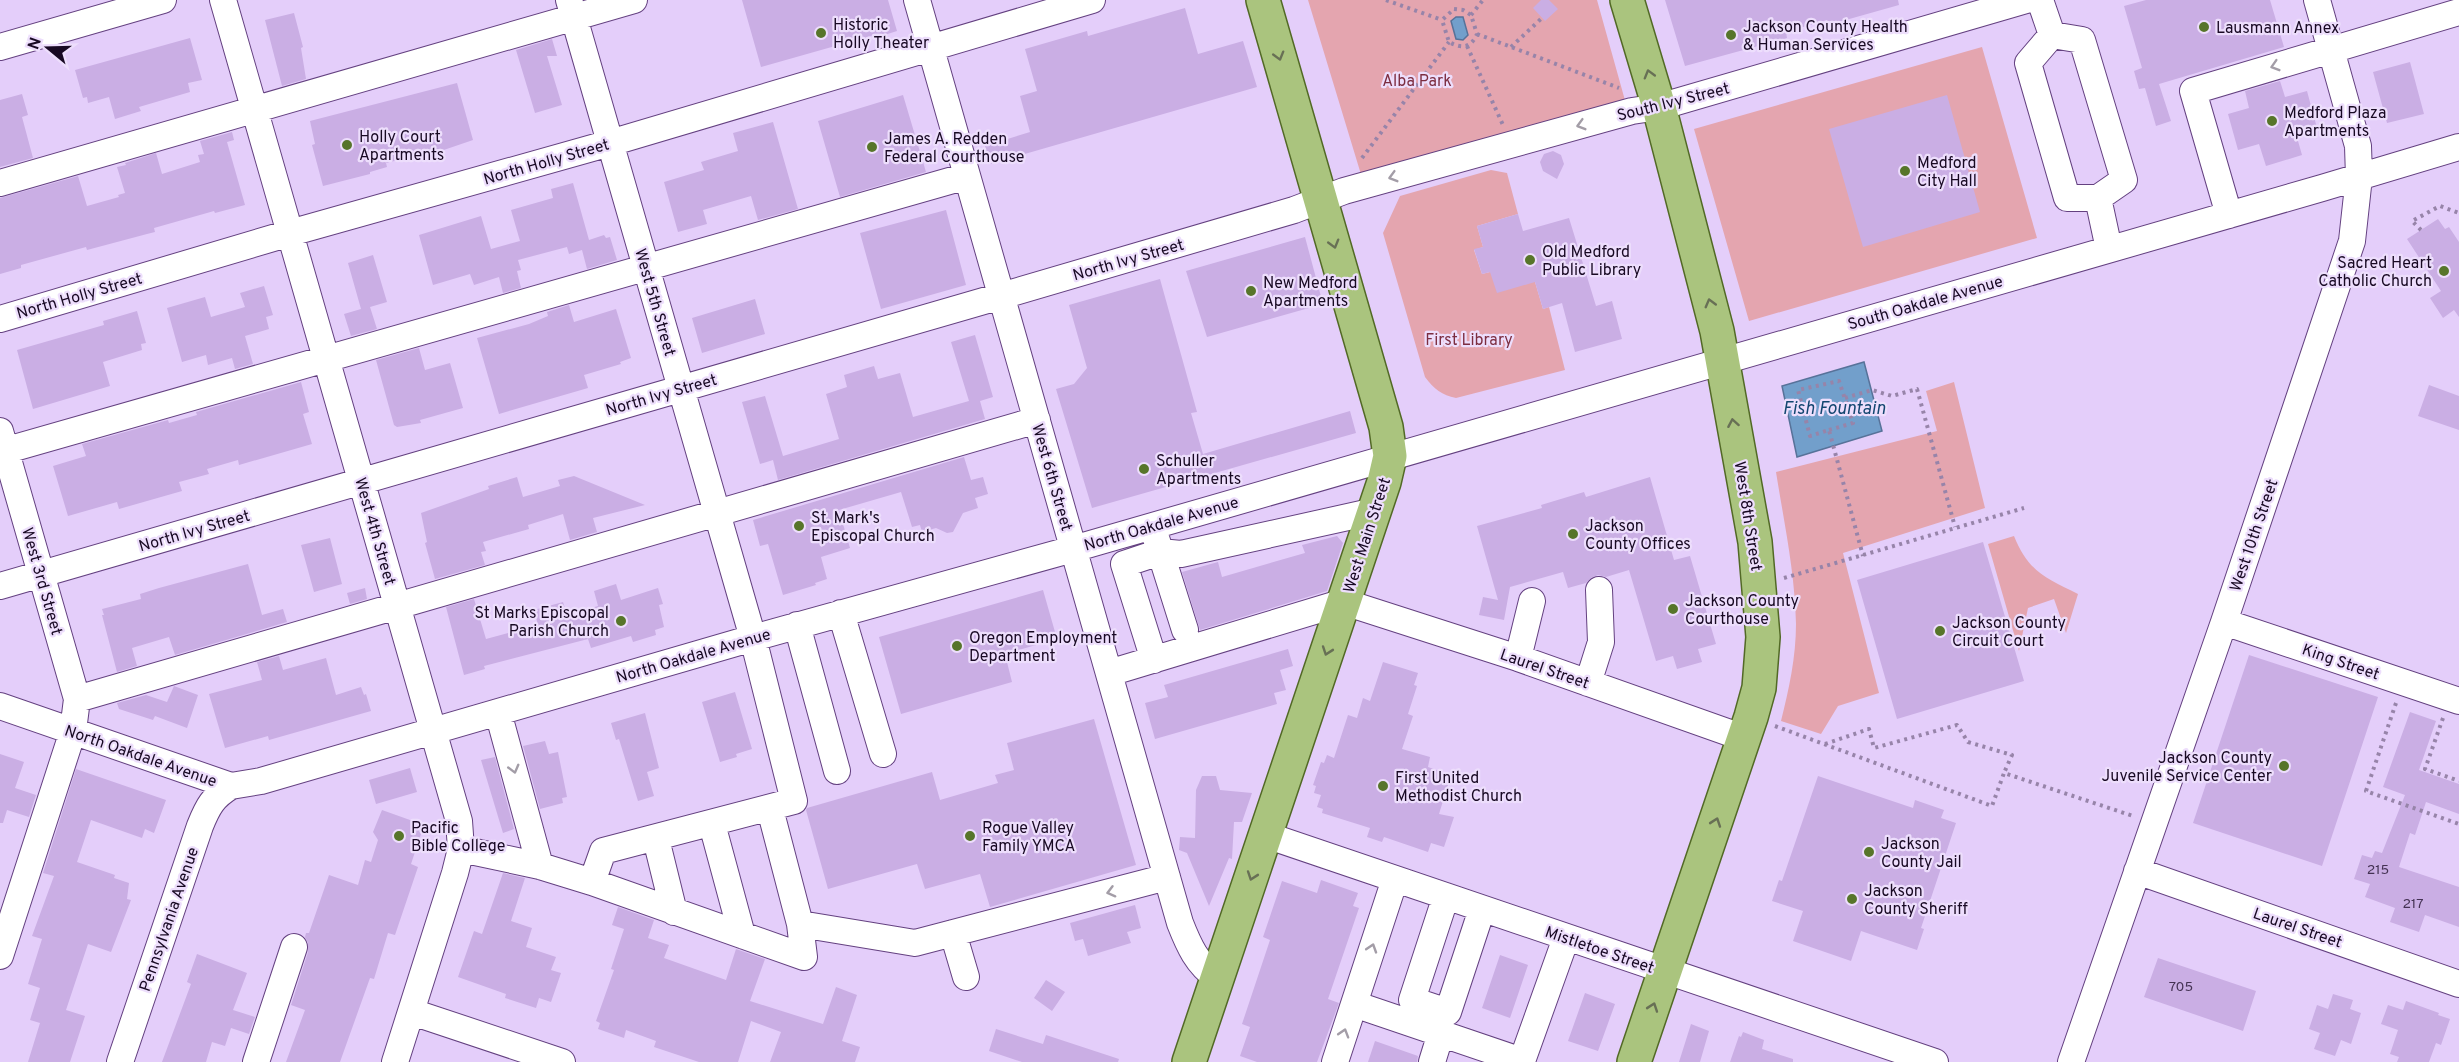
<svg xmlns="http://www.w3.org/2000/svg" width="2459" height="1062" font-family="Overpass,sans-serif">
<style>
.green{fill:#e4a5af}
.water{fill:#729fcb;stroke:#577299;stroke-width:1.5}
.building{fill:#caaee4}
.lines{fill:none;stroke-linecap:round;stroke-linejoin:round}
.minor-casing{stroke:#644180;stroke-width:28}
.major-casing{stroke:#526926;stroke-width:36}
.path{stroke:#9784a9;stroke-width:4;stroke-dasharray:3 4.5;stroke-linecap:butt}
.minor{stroke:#fff;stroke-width:26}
.major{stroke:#aac47e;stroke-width:33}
.oneway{stroke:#687055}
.oneway2{stroke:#a39da7}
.poi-dot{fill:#57752a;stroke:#eddefc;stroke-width:2}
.labels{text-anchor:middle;stroke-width:4.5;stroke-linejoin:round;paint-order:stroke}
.number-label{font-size:14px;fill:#443253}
.poi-label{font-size:16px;fill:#180923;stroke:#eddefc;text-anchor:start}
.park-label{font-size:16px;fill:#7c2d40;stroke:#eddefc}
.street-label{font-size:16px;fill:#180923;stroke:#eddefc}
.water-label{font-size:18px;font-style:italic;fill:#134670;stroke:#eddefc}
</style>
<rect width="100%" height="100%" fill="#e4cefa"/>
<path class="green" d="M1308 0H1597L1626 104 1363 181Z
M1982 47 2037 238 1749 321 1694 129Z
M1491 170 1507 173 1518 214 1477 226 1483 247 1474 250 1482 274 1490 272 1535 282 1543 309 1549 307 1565 370 1456 398C1442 395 1434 389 1425 377L1383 233 1400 196Z
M1954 382 1985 508 1843 553 1879 693 1838 706 1821 734 1781 721C1789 689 1796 657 1796 624 1795 573 1784 522 1776 472L1937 431 1926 391Z
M2014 536C2028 571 2045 578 2078 594L2066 633 2054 599 2028 608 2019 651 1988 544Z"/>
<path class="water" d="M1456 17H1463L1468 35 1463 40 1456 39 1451 21Z
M1864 362 1882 431 1797 457 1782 386Z"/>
<path class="building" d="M742 0H888L897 31 875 38 874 35 761 67Z
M1541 0H1549L1558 9 1545 21 1533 8Z
M1665 0H1898L1899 5 1828 25 1827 20 1786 32 1787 38 1685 66Z
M2146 0H2270L2284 47 2159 84 2171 121 2156 126 2145 88 2139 89 2134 71 2142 68 2124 6Z
M1185 8 1198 54 1243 41 1257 87 990 164 985 146 1030 132 1020 96 1037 91 1025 49 1087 31 1088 36Z
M294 13 303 47 301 48 306 79 282 86 265 20Z
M190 38 202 80 188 83 190 92 139 107 141 111 115 119 109 97 88 103 87 97 83 98 75 70Z
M552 39 557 56H547L562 105 535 113 516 50Z
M2410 62 2424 114 2387 123 2373 72Z
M2280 81 2285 97 2307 91 2317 128 2296 134 2302 155 2266 166 2259 144 2238 150 2228 114 2249 108 2245 91Z
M457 83 473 140 432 154 423 156V154L386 163 387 167 370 172V174L323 186 312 145 315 144 310 121Z
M22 94 28 115 22 117 33 158 0 167V100Z
M903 95 926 172 840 197 818 121Z
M1947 95 1980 212 1863 247 1829 129Z
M773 122 798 209 758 220 751 196 703 210 707 224 678 232 664 182 704 170 701 162 738 151 733 133Z
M232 132 234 140 227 142 245 205 215 213 214 211 154 228 155 232 147 234 87 250 86 247 21 265V268L0 274V198L78 176 87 206 119 197 118 195 125 193 117 167 126 165 125 163 156 153 162 174 200 162 198 155 204 154 200 141Z
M1553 151 1561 155 1564 164 1557 179 1543 171 1540 162 1544 154Z
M573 183 589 240 604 235 606 238 610 237 617 260 587 269 582 250 569 254 567 247 518 260 521 270 517 271 521 288 503 293 499 277 474 285 470 274 433 285 419 235 481 216 491 249 520 241 511 210 553 198 551 189Z
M946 210 966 285 881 309 860 233Z
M1518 214 1523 231 1569 218 1596 306 1612 301 1622 339 1575 352 1562 303 1543 309 1535 282 1497 293 1490 272 1482 274 1474 249 1483 247 1477 226Z
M2438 219 2445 229 2449 227 2459 242V317L2454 310 2443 318 2430 298 2441 291 2407 239Z
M1305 237 1323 304 1207 337 1186 271Z
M373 255 387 302 370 307 377 329 351 336 344 314 361 309 348 263Z
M1160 279 1197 412 1191 413 1203 454 1350 411 1356 433 1092 508 1056 389 1074 384 1087 368 1069 305Z
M264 286 273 315 266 317 269 329 245 336 253 364 235 369 232 358 208 365 206 355 182 362 167 308 205 297 211 317 245 307 240 293Z
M755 299 765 334 702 353 692 318Z
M569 305 574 322 616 309 631 358 620 362 621 364 584 375 588 388 499 414 477 338 529 324 548 316 547 312Z
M137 311 146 343 141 344 142 350 103 362 110 386 33 409 17 350 104 325 103 321Z
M975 335 993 397 980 401 985 419 778 480 773 460 760 464 742 402 765 396 783 456 839 439 826 394 847 387 844 375 874 366 878 379 900 373 913 417 969 401 951 342Z
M419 348 425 370 450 363 463 408 420 420 421 423 397 427 394 425 376 360Z
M301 382 309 412 303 414 312 444 239 465 238 460 207 469 209 474 179 482 182 491 119 509 117 502 68 516 53 466 86 456 82 444 168 420 169 423 197 415 196 412Z
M2429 385 2459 396V430L2418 416Z
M964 457 971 480 983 477 988 494 975 498 978 508 963 513 953 532 947 533 936 528 922 532 920 525 912 527 901 492 839 510 850 548 821 557 827 579 815 583 816 585 783 595 768 544 760 546 753 520Z
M574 476 645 505 593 518 597 532 570 540 563 514 528 525 529 529 483 542 486 551 481 552 485 565 435 579 425 543 427 542 421 513 489 489 488 486 517 477 523 497 560 486 558 480Z
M1650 477 1674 560 1690 556 1716 644 1698 649 1702 662 1677 669 1673 656 1656 661 1629 570 1606 577 1598 575 1591 578 1586 583 1568 588 1563 572 1510 587 1504 620 1479 615 1483 597 1498 600 1477 526 1542 508 1541 505 1584 492 1586 497Z
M1337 536 1343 543 1327 591 1200 630 1182 572 1218 562 1222 577 1305 553 1302 545Z
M330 538 342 584 314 592 301 545Z
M1983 542 2024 681 1897 719 1857 580Z
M248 564 262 615 283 609 287 622 175 655 169 637 132 648 137 666 117 672 102 615H104L102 609 141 599 140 594 159 588Z
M616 584 621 600 658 588 663 604 659 605 664 627 655 630 656 635 633 642 631 636 591 648 588 639 484 666 485 669 464 675 446 607 474 599 486 639 538 625 534 610 563 602 567 615 598 606 594 591Z
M365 588 367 599 350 604 347 593Z
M1043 590 1057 639 1005 654 1012 682 901 714 879 637Z
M1288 649 1293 666 1280 670 1286 690 1274 693 1277 704 1155 739 1145 703 1168 697 1164 685Z
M2249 655 2378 697 2322 866 2193 823Z
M279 656 283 670 326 658 336 695 361 687 364 695 366 694 371 711 269 740 268 736 225 748 209 694 262 680 257 662Z
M1383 662 1418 673 1414 685 1417 686 1408 714 1413 716 1402 749 1430 757 1428 767 1451 775 1439 814 1454 817 1444 847 1431 843 1428 852 1384 837 1382 842 1367 837 1370 828 1322 813 1323 809 1317 807 1321 795 1314 793 1316 786 1313 785 1321 762 1324 763 1327 755 1334 758 1348 715 1357 718 1363 698 1370 701Z
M174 686 198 695 187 728 155 716 153 720 119 709 117 703 146 695 167 702Z
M735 692 752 749 736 754 737 757 720 762 702 702Z
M2410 712 2436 721 2419 770 2459 784V814L2426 802 2415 835 2410 833 2399 867 2459 887V927L2425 915 2419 932 2390 922 2395 908 2365 897 2370 884 2354 879 2362 855 2372 858 2375 851 2382 853 2405 795 2383 787Z
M645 713 659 768 647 772 654 796 638 801 619 739 616 740 611 723Z
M1094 719 1136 865 990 907 980 874 925 889 917 864 828 889 806 810 807 808 932 772 940 800 998 783 995 775 1014 770 1007 743Z
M545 741 549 754 558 752 567 797 562 798 563 803 540 809 523 746Z
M0 754 24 762 15 788 36 795 29 817 7 810 3 823H0Z
M495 757 514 829 503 833 481 760Z
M410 768 417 792 376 804 369 780Z
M76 769 166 800 154 833 145 829 142 838 91 820 77 862 115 875 114 878 129 883 127 899 131 900 111 952 88 944 66 1010 85 1016 70 1062H28L40 1023 30 1020 40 988 28 984 42 939 32 936 54 876 43 873Z
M1202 776H1216L1220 790 1252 793 1242 822H1234L1232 859 1229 858 1209 906 1187 853 1179 850 1180 837 1195 838 1196 790Z
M1818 776 1913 808 1915 800 1944 810 1941 818 1956 823 1921 928 1924 929 1917 950 1861 931 1851 961 1793 941 1803 911 1772 901 1779 880 1782 881Z
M382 810 424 825 411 864 418 867 395 935 388 933 374 979 370 978 340 1062H286L305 1010 291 1005 308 952V943L305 937 306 933H309L329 875 358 885 365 860 371 862 378 840 373 832Z
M503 873 525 878 511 921 532 928 526 947 556 957 551 970 561 973 551 1002 539 998 536 1008 505 998 506 994 458 977 474 931 482 934Z
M1321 880 1358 893 1353 906 1359 908 1328 999 1339 1003 1317 1062H1257L1240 1056 1250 1027 1242 1024 1270 940 1263 937 1282 881 1317 893Z
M1135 905 1141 928 1127 932 1131 943 1088 956 1083 939 1075 941 1070 923Z
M618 907 654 920 648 938 669 945 664 958 726 980 736 949 765 959 750 1001 823 1024 836 987 857 995 842 1041 860 1047 855 1062H770L781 1032 751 1021 738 1062H699L654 1047 656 1041 626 1030 624 1038 598 1029 600 1023 596 1021 614 970 611 969 624 929 612 925Z
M197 954 247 973 233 1010 255 1017 249 1034 231 1028 225 1046 212 1042 206 1062H162L191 984 187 982Z
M1500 955 1528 965 1510 1018 1482 1008Z
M2158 958 2256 991 2243 1031 2144 997Z
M1046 980 1065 992 1052 1011 1034 998Z
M1585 993 1615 1004 1598 1051 1568 1041Z
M2333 994 2353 1000 2350 1009 2361 1013 2351 1044 2341 1040 2335 1056 2314 1049 2320 1033 2309 1029 2317 1005 2328 1009Z
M2406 1001 2439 1013 2438 1015 2450 1019 2441 1045 2436 1043 2429 1062H2397L2399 1057 2390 1054 2398 1030 2381 1024 2388 1005 2403 1010Z
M1691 1024 1709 1031 1700 1062H1679Z
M996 1029 1043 1044 1046 1035 1119 1059 1118 1062H1022L989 1051Z
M1743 1032 1764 1040 1762 1049 1793 1059V1062H1730L1739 1036 1741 1037Z
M1375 1041 1418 1056 1417 1062H1368Z"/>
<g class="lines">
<defs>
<path id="minor" d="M223 0 459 821 461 849 455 873 395 1062
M569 0 753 638 794 801 603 851 592 882
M917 0 1180 923C1189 946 1197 964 1217 978
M2040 0 2052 35 2082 40 2124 180 2098 198 2109 249
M2052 35 2028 63 2067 198H2098
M0 47 163 0
M0 183 634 0
M2229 215 2193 91 2459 12
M0 319 290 233 610 143 1092 0
M0 431 77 699 73 731 0 956
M0 452 967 176
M1156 538 1185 630
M0 586 1001 296 1294 210 1344 191 1632 111 1659 107 2026 0
M841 613 883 754
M2224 622 2459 701
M797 625 837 771
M1518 658 1532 601
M1154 660 1124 564 1160 552 1181 554 1375 511
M1109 673 1344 602 1518 658 1744 738
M1588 683 1601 642 1599 590
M77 699 1037 420
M0 706 231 786 261 781 753 638 1073 549 2322 188 2459 147
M498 712 540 866
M770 809 800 924 915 943 1167 877
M712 824 742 935
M1266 835 1935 1062
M656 839 674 912
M461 849 540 866 592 882 804 957 800 924
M2137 871 2459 984
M1446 896 1412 1000 1448 1012 1482 909
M953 933 966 977
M1354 1004 1522 1061 1566 938
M412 1012 562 1062
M120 1062 200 826C208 806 213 797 231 786
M256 1062 294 947
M1335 1062 1395 879
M1432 1062 1441 1033
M2071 1062 2224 622 2352 241 2359 177 2358 146 2317 0"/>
<path id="major" d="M1627 0 1659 107 1717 331 1755 542 1763 637 1759 688 1751 717 1634 1062
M1189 1062 1384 482 1390 456 1386 427 1263 0"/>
</defs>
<use href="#minor" class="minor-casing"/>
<use href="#major" class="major-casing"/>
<path class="path" d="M1386 0 1442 20
M1454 9 1463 10 1471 15 1477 34C1471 48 1462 49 1449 42L1442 20Z
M1471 15 1483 0
M1477 34 1619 88
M1467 46 1503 125
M1511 47 1542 18
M1362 158 1449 42
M2421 230 2412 221 2440 206 2459 213
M1845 398 1872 390 1892 396 1917 389 1955 527
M1829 430 1853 423 1839 381 1798 390 1810 436 1829 430 1863 556
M1784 578 2024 508
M2396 703 2366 791 2459 824
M2443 718 2425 769 2459 781
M1775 726 1992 806 2004 773 2133 816
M1825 744 1869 729 1874 748 1957 725 1968 742 2012 755 2004 773"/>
<use href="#minor" class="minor"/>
<use href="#major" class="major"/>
</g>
<defs><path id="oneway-chevron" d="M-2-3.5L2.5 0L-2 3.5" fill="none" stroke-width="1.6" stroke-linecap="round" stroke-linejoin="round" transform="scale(1.5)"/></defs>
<g class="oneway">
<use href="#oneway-chevron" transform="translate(1279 56) rotate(74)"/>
<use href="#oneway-chevron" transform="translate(1649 74) rotate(-106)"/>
<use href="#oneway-chevron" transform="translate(1334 244) rotate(74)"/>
<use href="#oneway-chevron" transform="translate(1710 303) rotate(-105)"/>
<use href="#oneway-chevron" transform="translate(1733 423) rotate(-100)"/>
<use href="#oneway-chevron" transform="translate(1327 651) rotate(109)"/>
<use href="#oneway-chevron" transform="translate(1716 822) rotate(-71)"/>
<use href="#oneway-chevron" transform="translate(1252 876) rotate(109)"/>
<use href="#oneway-chevron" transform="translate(1653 1007) rotate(-71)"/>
</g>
<g class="oneway2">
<use href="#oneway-chevron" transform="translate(2275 66) rotate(163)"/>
<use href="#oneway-chevron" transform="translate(1581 125) rotate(164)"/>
<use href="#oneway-chevron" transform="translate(1393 177) rotate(164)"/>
<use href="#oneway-chevron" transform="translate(514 769) rotate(75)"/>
<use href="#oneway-chevron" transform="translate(1111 892) rotate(165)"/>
<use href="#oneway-chevron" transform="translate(1372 948) rotate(-72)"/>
<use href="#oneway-chevron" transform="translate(1344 1033) rotate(-73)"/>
</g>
<g class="poi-dot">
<circle cx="2204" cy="27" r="6"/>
<circle cx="821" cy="33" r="6"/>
<circle cx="1731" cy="35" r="6"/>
<circle cx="2272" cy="121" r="6"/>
<circle cx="347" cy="145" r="6"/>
<circle cx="872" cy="147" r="6"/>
<circle cx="1905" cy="171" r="6"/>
<circle cx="1530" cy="260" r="6"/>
<circle cx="2444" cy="271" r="6"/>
<circle cx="1251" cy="291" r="6"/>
<circle cx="1144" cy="469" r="6"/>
<circle cx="799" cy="526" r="6"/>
<circle cx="1573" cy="534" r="6"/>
<circle cx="1673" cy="609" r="6"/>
<circle cx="621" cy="621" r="6"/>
<circle cx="1940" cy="631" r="6"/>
<circle cx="957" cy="646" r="6"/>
<circle cx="2284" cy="766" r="6"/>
<circle cx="1383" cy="786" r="6"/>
<circle cx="399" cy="836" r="6"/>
<circle cx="970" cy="836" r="6"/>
<circle cx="1869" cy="852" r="6"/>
<circle cx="1852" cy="899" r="6"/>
</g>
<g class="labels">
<g class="number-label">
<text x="2378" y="874">215</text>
<text x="2413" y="908">217</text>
<text x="2181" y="991">705</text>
</g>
<g class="poi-label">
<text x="833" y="30">Historic<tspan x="833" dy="18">Holly Theater</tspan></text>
<text x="1743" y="32">Jackson County Health<tspan x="1743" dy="18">&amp; Human Services</tspan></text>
<text x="2216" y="33">Lausmann Annex</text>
<text x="2284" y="118">Medford Plaza<tspan x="2284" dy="18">Apartments</tspan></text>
<text x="359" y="142">Holly Court<tspan x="359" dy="18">Apartments</tspan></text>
<text x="884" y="144">James A. Redden<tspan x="884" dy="18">Federal Courthouse</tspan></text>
<text x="1917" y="168">Medford<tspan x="1917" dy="18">City Hall</tspan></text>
<text x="1542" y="257">Old Medford<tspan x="1542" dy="18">Public Library</tspan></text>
<text x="2432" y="268" text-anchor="end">Sacred Heart<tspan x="2432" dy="18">Catholic Church</tspan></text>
<text x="1263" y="288">New Medford<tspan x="1263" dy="18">Apartments</tspan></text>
<text x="1156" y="466">Schuller<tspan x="1156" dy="18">Apartments</tspan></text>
<text x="811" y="523">St. Mark's<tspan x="811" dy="18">Episcopal Church</tspan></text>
<text x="1585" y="531">Jackson<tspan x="1585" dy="18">County Offices</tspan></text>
<text x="1685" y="606">Jackson County<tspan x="1685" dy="18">Courthouse</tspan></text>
<text x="609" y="618" text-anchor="end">St Marks Episcopal<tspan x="609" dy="18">Parish Church</tspan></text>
<text x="1952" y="628">Jackson County<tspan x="1952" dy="18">Circuit Court</tspan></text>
<text x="969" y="643">Oregon Employment<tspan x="969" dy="18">Department</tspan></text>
<text x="2272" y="763" text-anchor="end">Jackson County<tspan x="2272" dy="18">Juvenile Service Center</tspan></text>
<text x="1395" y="783">First United<tspan x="1395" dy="18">Methodist Church</tspan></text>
<text x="411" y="833">Pacific<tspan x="411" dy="18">Bible College</tspan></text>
<text x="982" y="833">Rogue Valley<tspan x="982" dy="18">Family YMCA</tspan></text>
<text x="1881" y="849">Jackson<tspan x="1881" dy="18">County Jail</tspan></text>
<text x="1864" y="896">Jackson<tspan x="1864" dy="18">County Sheriff</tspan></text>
</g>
<g class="park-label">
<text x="1417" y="86">Alba Park</text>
<text x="1469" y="345">First Library</text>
</g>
<g class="street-label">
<text transform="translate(1673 101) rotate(-14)" y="6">South Ivy Street</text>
<text transform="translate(546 161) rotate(-16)" y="6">North Holly Street</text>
<text transform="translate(1128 259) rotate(-16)" y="6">North Ivy Street</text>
<text transform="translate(79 295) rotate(-16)" y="6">North Holly Street</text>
<text transform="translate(656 302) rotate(74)" y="6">West 5th Street</text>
<text transform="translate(1925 302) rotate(-16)" y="6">South Oakdale Avenue</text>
<text transform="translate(661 394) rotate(-16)" y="6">North Ivy Street</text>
<text transform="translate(1053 477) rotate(74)" y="6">West 6th Street</text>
<text transform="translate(1749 516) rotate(81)" y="6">West 8th Street</text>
<text transform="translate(1161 523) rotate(-16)" y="6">North Oakdale Avenue</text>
<text transform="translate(194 530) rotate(-16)" y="6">North Ivy Street</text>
<text transform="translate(376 531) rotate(74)" y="6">West 4th Street</text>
<text transform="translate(1366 535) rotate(-72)" y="6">West Main Street</text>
<text transform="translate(2253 535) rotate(-71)" y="6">West 10th Street</text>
<text transform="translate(43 581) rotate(74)" y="6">West 3rd Street</text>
<text transform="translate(693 655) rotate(-16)" y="6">North Oakdale Avenue</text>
<text transform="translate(2341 661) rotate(19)" y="6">King Street</text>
<text transform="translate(1545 668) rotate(19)" y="6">Laurel Street</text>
<text transform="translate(141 755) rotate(19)" y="6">North Oakdale Avenue</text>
<text transform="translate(168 919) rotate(-71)" y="6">Pennsylvania Avenue</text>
<text transform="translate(2298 927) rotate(19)" y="6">Laurel Street</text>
<text transform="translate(1600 949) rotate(19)" y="6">Mistletoe Street</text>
</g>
<g class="water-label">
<text x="1834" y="414">Fish Fountain</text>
</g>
</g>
<g transform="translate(48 48) rotate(289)" stroke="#eddefc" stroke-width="4.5" paint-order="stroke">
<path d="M0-4.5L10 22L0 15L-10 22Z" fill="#180923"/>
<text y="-9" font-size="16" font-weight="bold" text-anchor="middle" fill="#180923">N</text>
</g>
</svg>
